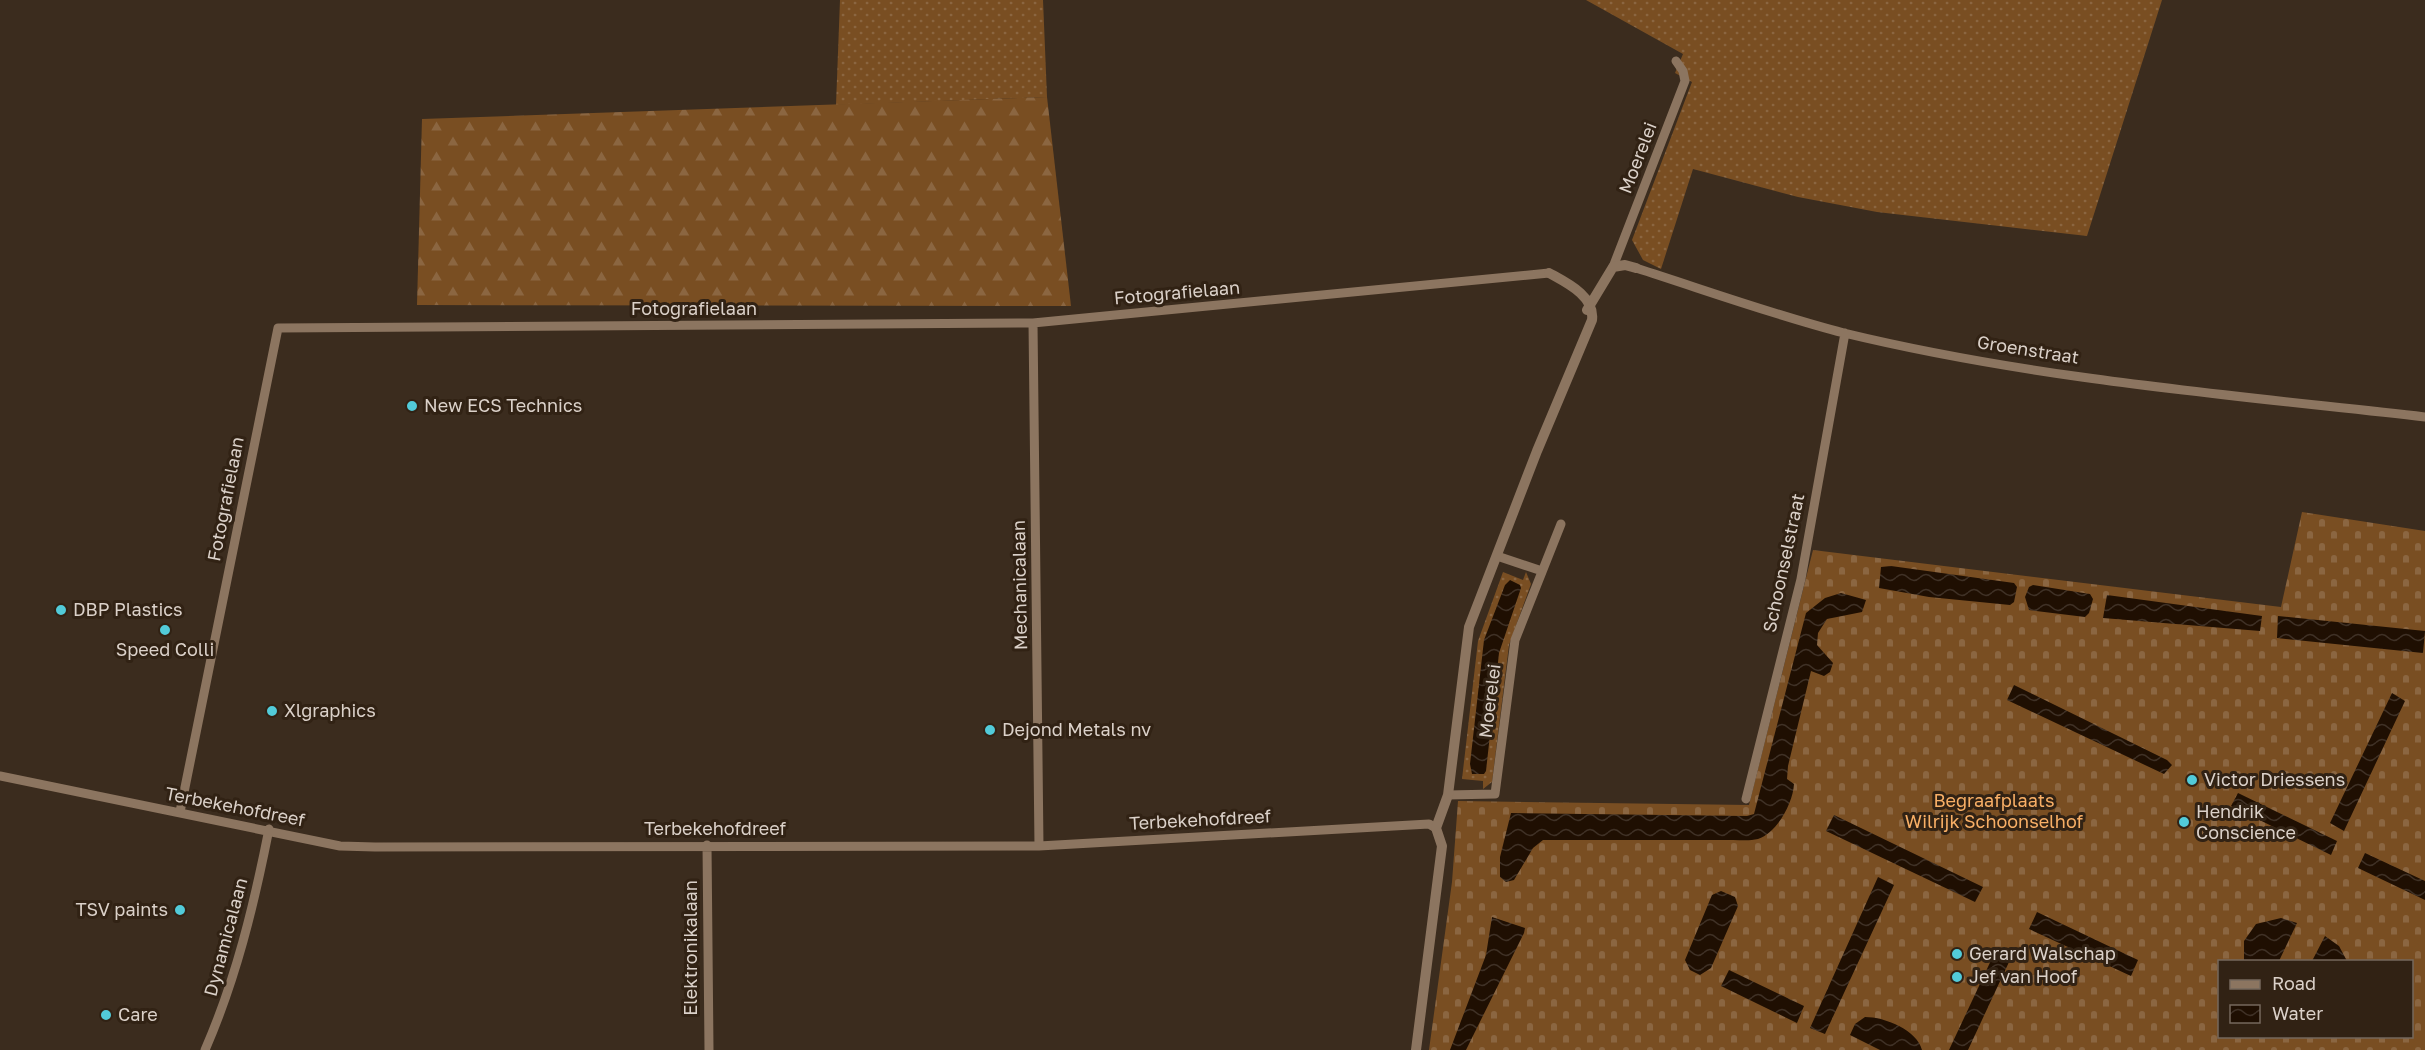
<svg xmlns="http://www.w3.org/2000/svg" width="2425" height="1050" font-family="'Golos Text',sans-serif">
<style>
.grass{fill:url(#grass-dots)}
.forest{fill:url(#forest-firs)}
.cemetery{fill:url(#cemetery-stones);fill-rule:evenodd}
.water{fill:url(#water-waves)}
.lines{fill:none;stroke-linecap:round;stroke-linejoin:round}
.minor{stroke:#8c7560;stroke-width:9}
.tertiary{stroke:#8c7560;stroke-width:10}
.poi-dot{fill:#52cbd9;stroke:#312214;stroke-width:2}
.labels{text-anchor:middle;stroke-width:6;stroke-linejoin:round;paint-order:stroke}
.street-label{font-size:18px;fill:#dbd1c9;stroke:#312214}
.poi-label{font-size:18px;fill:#dbd1c9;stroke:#312214;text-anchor:start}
.park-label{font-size:18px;fill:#f8af66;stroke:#312214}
</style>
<defs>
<pattern id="grass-dots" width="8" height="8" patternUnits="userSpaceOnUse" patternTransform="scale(1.5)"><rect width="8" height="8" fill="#794e22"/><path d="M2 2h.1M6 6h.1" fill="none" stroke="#8b6641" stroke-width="1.8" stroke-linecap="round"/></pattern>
<pattern id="forest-firs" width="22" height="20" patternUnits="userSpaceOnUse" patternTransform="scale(1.5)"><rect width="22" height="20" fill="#794e22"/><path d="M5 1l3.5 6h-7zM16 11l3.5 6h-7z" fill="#8b6641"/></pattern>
<pattern id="cemetery-stones" width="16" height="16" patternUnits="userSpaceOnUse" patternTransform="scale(1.5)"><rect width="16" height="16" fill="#794e22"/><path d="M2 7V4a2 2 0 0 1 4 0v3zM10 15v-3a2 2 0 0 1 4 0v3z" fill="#8b6641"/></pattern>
<pattern id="water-waves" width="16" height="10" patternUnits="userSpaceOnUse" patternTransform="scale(1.5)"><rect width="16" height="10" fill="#1f0f02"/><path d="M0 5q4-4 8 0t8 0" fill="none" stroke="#3f3126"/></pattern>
</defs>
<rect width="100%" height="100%" fill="#3b2c1e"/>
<path class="grass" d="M840 0H1043L1047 97 836 105Z
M1586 0H2162L2087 236 1877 212 1798 197 1693 169 1661 269 1643 260 1632 240 1692 82 1675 73 1683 54Z
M1503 572 1523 580 1526 572 1531 584 1509 645 1492 782 1483 789V781L1462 779 1478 641Z"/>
<path class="forest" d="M1047 97 1071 306 417 305 422 119Z"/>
<path class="cemetery" d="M2302 512 2425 531V1050H1429L1452 882 1458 801 1749 805 1813 550 2281 607ZM2220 962H2412V1036H2220Z"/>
<path class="water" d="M1891 566 2014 583 2017 587 2014 602 2010 605 1929 597 1879 588 1881 567Z
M1510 580 1520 585 1521 588 1499 653 1486 771 1484 774H1472L1470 764 1484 640 1505 585Z
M2033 585 2090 594 2093 599 2089 613 2085 617 2029 610 2025 597 2029 587Z
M1841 593 1866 600 1862 612 1827 619 1818 633 1817 645 1833 663 1830 672 1824 676 1811 671 1788 766 1787 779 1794 784C1793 803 1777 833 1758 839 1750 841 1741 840 1733 840H1543L1533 848 1514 880 1506 882 1500 877V857L1511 813 1747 816 1754 814 1806 613 1825 598Z
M2107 595 2262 616 2260 631 2103 618Z
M2278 616 2425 631 2423 653 2277 638Z
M2014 685 2167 760 2172 765 2164 774 2007 700Z
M2392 693 2405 701 2344 831 2330 823Z
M2238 793 2337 841 2331 855 2231 806Z
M1834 815 1983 887 1975 902 1826 831Z
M2365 853 2425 881V900L2358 868Z
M1878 877 1894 885 1825 1034 1810 1028Z
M1721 891 1735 897 1738 906 1711 968 1700 975 1690 970 1685 960 1712 895Z
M2037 912 2138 960 2131 976 2029 929Z
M1492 917 1525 928 1524 933 1466 1050H1450L1486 955Z
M2281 918 2297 923 2279 961H2244V941L2256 924Z
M2325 936 2339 946 2347 961H2312Z
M1994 954 2009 962 1968 1050H1949Z
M1729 970 1804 1006 1797 1023 1721 986Z
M1865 1017C1885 1017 1917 1030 1922 1050H1880L1850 1035 1855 1024Z"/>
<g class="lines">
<path class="minor" d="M1613 267 1685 81 1683 71 1676 61
M1636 268C1705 290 1774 315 1844 333 2034 379 2231 395 2425 417
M1033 323 1039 846
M1497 556 1542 571
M0 776 340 846 375 847 1039 846 1429 824 1436 828
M1448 795 1495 794 1515 640 1561 524
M1746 799 1801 579 1845 333
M180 812 278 328 1033 323 1549 273
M707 845 709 1050
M205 1050C236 979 254 905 269 829"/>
<path class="tertiary" d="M1587 310 1613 267 1625 265 1636 268
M1416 1050 1442 846 1436 828 1448 795 1469 627 1537 451 1592 320C1595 296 1567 283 1549 273"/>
</g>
<g class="poi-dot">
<circle cx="412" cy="406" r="6"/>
<circle cx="61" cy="610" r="6"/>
<circle cx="165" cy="630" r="6"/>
<circle cx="272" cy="711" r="6"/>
<circle cx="990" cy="730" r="6"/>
<circle cx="2192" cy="780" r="6"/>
<circle cx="2184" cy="822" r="6"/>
<circle cx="180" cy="910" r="6"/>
<circle cx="1957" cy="954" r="6"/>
<circle cx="1957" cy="977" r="6"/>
<circle cx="106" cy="1015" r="6"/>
</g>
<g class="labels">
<g class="street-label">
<text transform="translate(1638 158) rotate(-69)" y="6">Moerelei</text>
<text transform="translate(1177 293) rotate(-5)" y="6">Fotografielaan</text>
<text x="694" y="315">Fotografielaan</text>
<text transform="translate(2028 350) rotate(9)" y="6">Groenstraat</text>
<text transform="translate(226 499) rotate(-79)" y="6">Fotografielaan</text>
<text transform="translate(1784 563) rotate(-78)" y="6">Schoonselstraat</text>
<text transform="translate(1020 585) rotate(-91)" y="6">Mechanicalaan</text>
<text transform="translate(1490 701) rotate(-83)" y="6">Moerelei</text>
<text transform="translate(235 807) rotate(11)" y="6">Terbekehofdreef</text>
<text transform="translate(1200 820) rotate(-3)" y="6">Terbekehofdreef</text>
<text x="715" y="835">Terbekehofdreef</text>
<text transform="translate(226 937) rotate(-75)" y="6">Dynamicalaan</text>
<text transform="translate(691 948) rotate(-90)" y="6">Elektronikalaan</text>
</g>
<g class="poi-label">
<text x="424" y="412">New ECS Technics</text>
<text x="73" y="616">DBP Plastics</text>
<text x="165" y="656" text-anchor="middle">Speed Colli</text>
<text x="284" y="717">Xlgraphics</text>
<text x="1002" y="736">Dejond Metals nv</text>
<text x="2204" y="786">Victor Driessens</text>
<text x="2196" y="818">Hendrik<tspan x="2196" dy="21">Conscience</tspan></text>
<text x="168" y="916" text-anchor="end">TSV paints</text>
<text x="1969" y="960">Gerard Walschap</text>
<text x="1969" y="983">Jef van Hoof</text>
<text x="118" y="1021">Care</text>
</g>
<g class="park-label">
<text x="1994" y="807">Begraafplaats<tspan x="1994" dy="21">Wilrijk Schoonselhof</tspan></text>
</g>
</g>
<rect x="2218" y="960" width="195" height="78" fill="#312214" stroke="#75685c" stroke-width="1.5"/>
<rect x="2230" y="980" width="30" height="9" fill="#8c7560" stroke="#75685c" stroke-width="1.5"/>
<text x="2272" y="990" font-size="18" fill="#dbd1c9">Road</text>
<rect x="2230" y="1005" width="30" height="18" fill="url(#water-waves)" stroke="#75685c" stroke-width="1.5"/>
<text x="2272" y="1020" font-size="18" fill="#dbd1c9">Water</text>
</svg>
